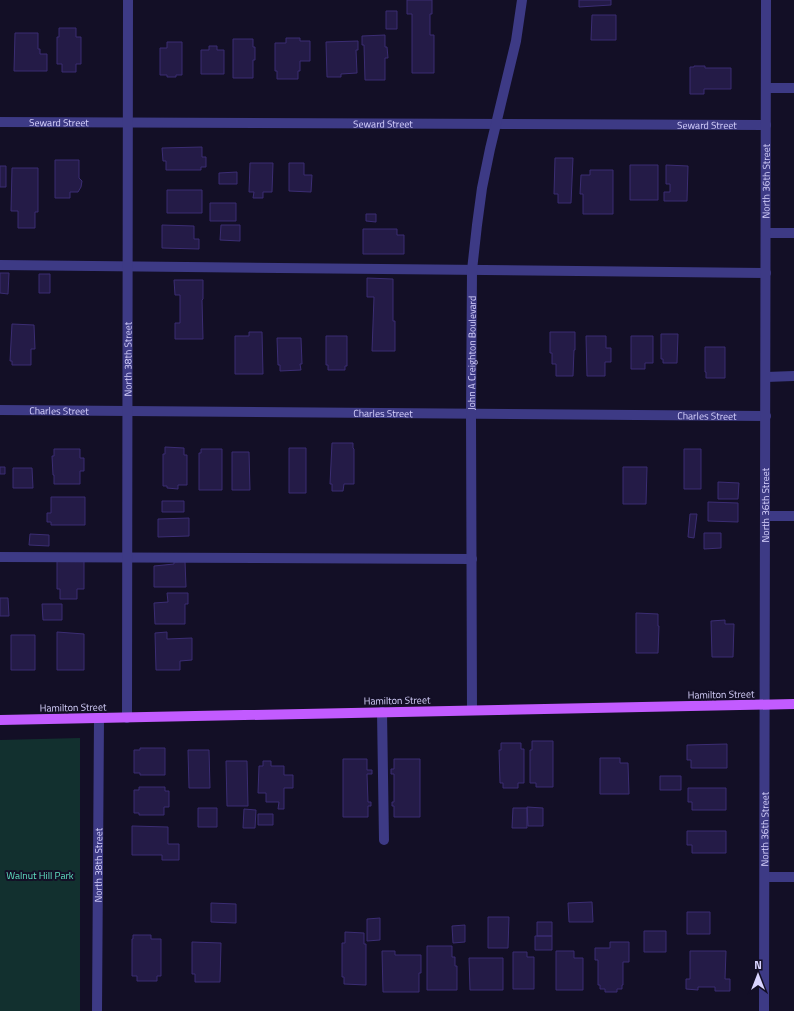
<svg xmlns="http://www.w3.org/2000/svg" width="794" height="1011" font-family="'Titillium Web',sans-serif">
<style>
.green{fill:#12302f}
.building{fill:#241b47;stroke:#3b2d73}
.lines{fill:none;stroke-linecap:round;stroke-linejoin:round}
.minor{stroke:#3d3a85;stroke-width:10}
.major{stroke:#c25bff;stroke-width:10}
.labels{text-anchor:middle;stroke-width:4;stroke-linejoin:round;paint-order:stroke}
.street-label{font-size:10px;fill:#d9d4ff;stroke:#130f26}
.park-label{font-size:10px;fill:#5fe0c0;stroke:#130f26}
</style>
<rect width="100%" height="100%" fill="#130f26"/>
<path class="green" d="M80 738V1011H0V740Z"/>
<path class="building" d="M407 0H432V14H430V35H434V73H412V14H407Z
M579 0H611V5L579 7Z
M386 11H397V29H386Z
M592 15H616V40H591Z
M59 28H76V37H81V64H76V72H62V64H57V37H59Z
M15 33H38V49H40V54H47V71H14Z
M385 35V47H387L388 58H385V80H365L364 45H362V36Z
M286 38H300V41H310V61H300V71H298V79H277V71H275V43H286Z
M233 39H253V47H255V60H253V78H233Z
M358 41V50H356L357 73 341 74V77H327L326 42Z
M167 42H182V75H176V77H167V75H160V48H167Z
M209 46H217V50H224V74H201V50H209Z
M694 66H705V68H731V89H704V94H690V67H694Z
M202 147V157H206V167H201V170H166V161H163L162 148Z
M555 158H573L571 203H558V194H554Z
M55 160H79V178L82 181 81 187 78 192H70V198H55Z
M250 163H273L272 192H263V198H253L254 192H249Z
M289 163H304V175H312L311 192 289 191Z
M630 165H658V200H630Z
M666 165 688 166 687 201H664V192H670V184H666Z
M0 166H6V187H0Z
M12 168H38V212H35V228H18V211H11Z
M590 170H613V214H583V194H580L581 175H590Z
M237 172V184H219V173Z
M167 190H202V213H167Z
M210 203H236V221H210Z
M366 214H376V222L366 221Z
M162 225 194 226V239H199V249L162 248Z
M221 225H240V241L220 240Z
M363 229H397V235H404V254H363Z
M0 273H9L8 294 0 293Z
M39 274H50V293H39Z
M367 278 393 279V321H395V351H372L374 297H367Z
M174 280H203V299L202 300 203 339H175V323H180V295H175Z
M12 324 34 325 35 349H31V365H12V361H10Z
M249 332H262L263 374H235V336H249Z
M550 332H575V350H574L573 376H556V364H552V353H550Z
M661 334H678L677 363H663V359H661Z
M326 336H347V366H345V370H328V365H326Z
M586 336H606V348H611V362H605V376H587Z
M631 336H653V363H645V369H631Z
M277 338H301L302 364H300L301 370 280 371V365H278Z
M705 347H725V378H706V372H705Z
M332 443H353V448L354 449V484H344L343 491H332V484H330Z
M165 447 184 448V455H187V485H178V489L167 488V486H163V454H165Z
M289 448H306V493H289Z
M54 449H80V458H84V471H80V484H54V475H53L52 456H54Z
M201 449H222V490H199V453H201Z
M684 449H701V489H684Z
M232 452H249L250 490H232Z
M0 467H5V474H0Z
M623 467H647L646 504H623Z
M13 468H32L33 488H13Z
M718 482 739 483 738 499H718Z
M51 497H85V525H51V522H47V513H51Z
M162 501H184V512H162Z
M708 502 738 503V522L708 521Z
M690 514H697L694 538 688 537Z
M189 518V536L158 537V519Z
M704 533H721V548L704 549Z
M30 534 49 535V546L29 545Z
M57 561H84V589H77V599H60V589H57Z
M185 561 186 587H154V566L174 564V562Z
M167 593H188V604H185V624H155L154 603 168 602Z
M0 598H8L9 616H0Z
M42 604H62V620H43Z
M636 613 658 614V626H659L658 653H636Z
M725 620V624H734L733 657H712L711 621Z
M57 632 84 634V670H57Z
M167 632V639L192 638V660L180 661V670H156L155 633Z
M11 635H35V670H11Z
M532 741H553V787H536V783H530V750H532Z
M501 743H521V749H524V783H518V788H503V783H500L499 750H501Z
M727 744V768H691V760H687V745Z
M140 748H165V775H140V773H134V750H140Z
M188 750H209L210 788H189Z
M600 758H620V763H628L629 794H600Z
M343 759H367V770H372V774H367L368 802H371V806H368V817H343Z
M394 759H420V817H394V806H392V802H394V774H391V769H394Z
M226 761H247L248 806H227Z
M263 761H271V766H284V775H293V788H284V809H278L279 802H266V793H258L259 766H263Z
M660 776H681V790H660Z
M139 787H165V791H169V807H164V815H139V813H134V790H139Z
M688 788H726V810H692V802H688Z
M527 807 543 808V826H528Z
M198 808H217V827H198Z
M513 808H527V828H512Z
M244 809 256 810 255 828H243Z
M258 814H273V825H258Z
M132 826 168 827V844H179V860H162V855H132Z
M687 831H726V853H692V845H687Z
M592 902 593 922H569L568 903Z
M211 903 236 904V923L211 922Z
M687 912H710V934H687Z
M488 917H509L508 948H488Z
M380 918V940L367 941V919Z
M537 922H552V936H537Z
M465 925V942L453 943 452 926Z
M644 931H666V952H644Z
M345 932 364 933V944H366V985L344 984V977H342V943H345Z
M133 935H151V939H161V976H157V981H137V976H132V939H133Z
M535 936H552V950H535Z
M192 942 221 943 220 982H195V974H192Z
M610 942H629V962H623V985H622V989H617V992H605V989H600V985H598V960H595V948H610Z
M427 946H452V957H455V966H457V990H427Z
M382 951H395V955H421V973H419V992H383Z
M556 951H574V958H583V990H556Z
M690 951H726L725 979H730V991H715V987H698V990L686 989V979H690Z
M513 952H527V957H534V989H513Z
M469 958H503V990H470Z"/>
<g class="lines">
<g class="minor">
<path d="M766 88H794"/>
<path id="s1" d="M0 122 766 125"/>
<path d="M766 233H794"/>
<path d="M0 265 766 273"/>
<path d="M766 377 794 376"/>
<path id="s2" d="M0 410 766 416"/>
<path d="M766 516H794"/>
<path d="M0 557 472 559"/>
<path id="s3" d="M472 710 471 414 472 270 477 225 482 188 490 149 516 41 522 0"/>
<path d="M382 712 384 840"/>
<path id="s4" d="M127 718 128 0"/>
<path d="M765 877H794"/>
<path id="s5" d="M97 1011 99 718"/>
<path id="s6" d="M764 1011 766 0"/>
</g>
<path class="major" d="M0 720 794 704"/>
</g>
<g class="labels">
<g class="street-label">
<text dy="4" stroke="none"><textPath href="#s1" startOffset="59">Seward Street</textPath></text>
<text dy="4" stroke="none"><textPath href="#s1" startOffset="383">Seward Street</textPath></text>
<text dy="4" stroke="none"><textPath href="#s1" startOffset="707">Seward Street</textPath></text>
<text dy="4" stroke="none"><textPath href="#s6" startOffset="830">North 36th Street</textPath></text>
<text dy="4" stroke="none"><textPath href="#s3" startOffset="357">John A Creighton Boulevard</textPath></text>
<text dy="4" stroke="none"><textPath href="#s4" startOffset="359">North 38th Street</textPath></text>
<text dy="4" stroke="none"><textPath href="#s2" startOffset="59">Charles Street</textPath></text>
<text dy="4" stroke="none"><textPath href="#s2" startOffset="383">Charles Street</textPath></text>
<text dy="4" stroke="none"><textPath href="#s2" startOffset="707">Charles Street</textPath></text>
<text dy="4" stroke="none"><textPath href="#s6" startOffset="506">North 36th Street</textPath></text>
<text transform="translate(721 694) rotate(-1)" y="4">Hamilton Street</text>
<text transform="translate(397 700) rotate(-1)" y="4">Hamilton Street</text>
<text transform="translate(73 707) rotate(-1)" y="4">Hamilton Street</text>
<text dy="4" stroke="none"><textPath href="#s6" startOffset="182">North 36th Street</textPath></text>
<text dy="4" stroke="none"><textPath href="#s5" startOffset="146">North 38th Street</textPath></text>
</g>
<g class="park-label">
<text x="40" y="879">Walnut Hill Park</text>
</g>
</g>
<g transform="translate(758 975)" stroke="#130f26" stroke-width="3" paint-order="stroke">
<path d="M0-3L7 15L0 10L-7 15Z" fill="#d9d4ff"/>
<text y="-6" font-size="11" font-weight="bold" text-anchor="middle" fill="#d9d4ff">N</text>
</g>
</svg>
